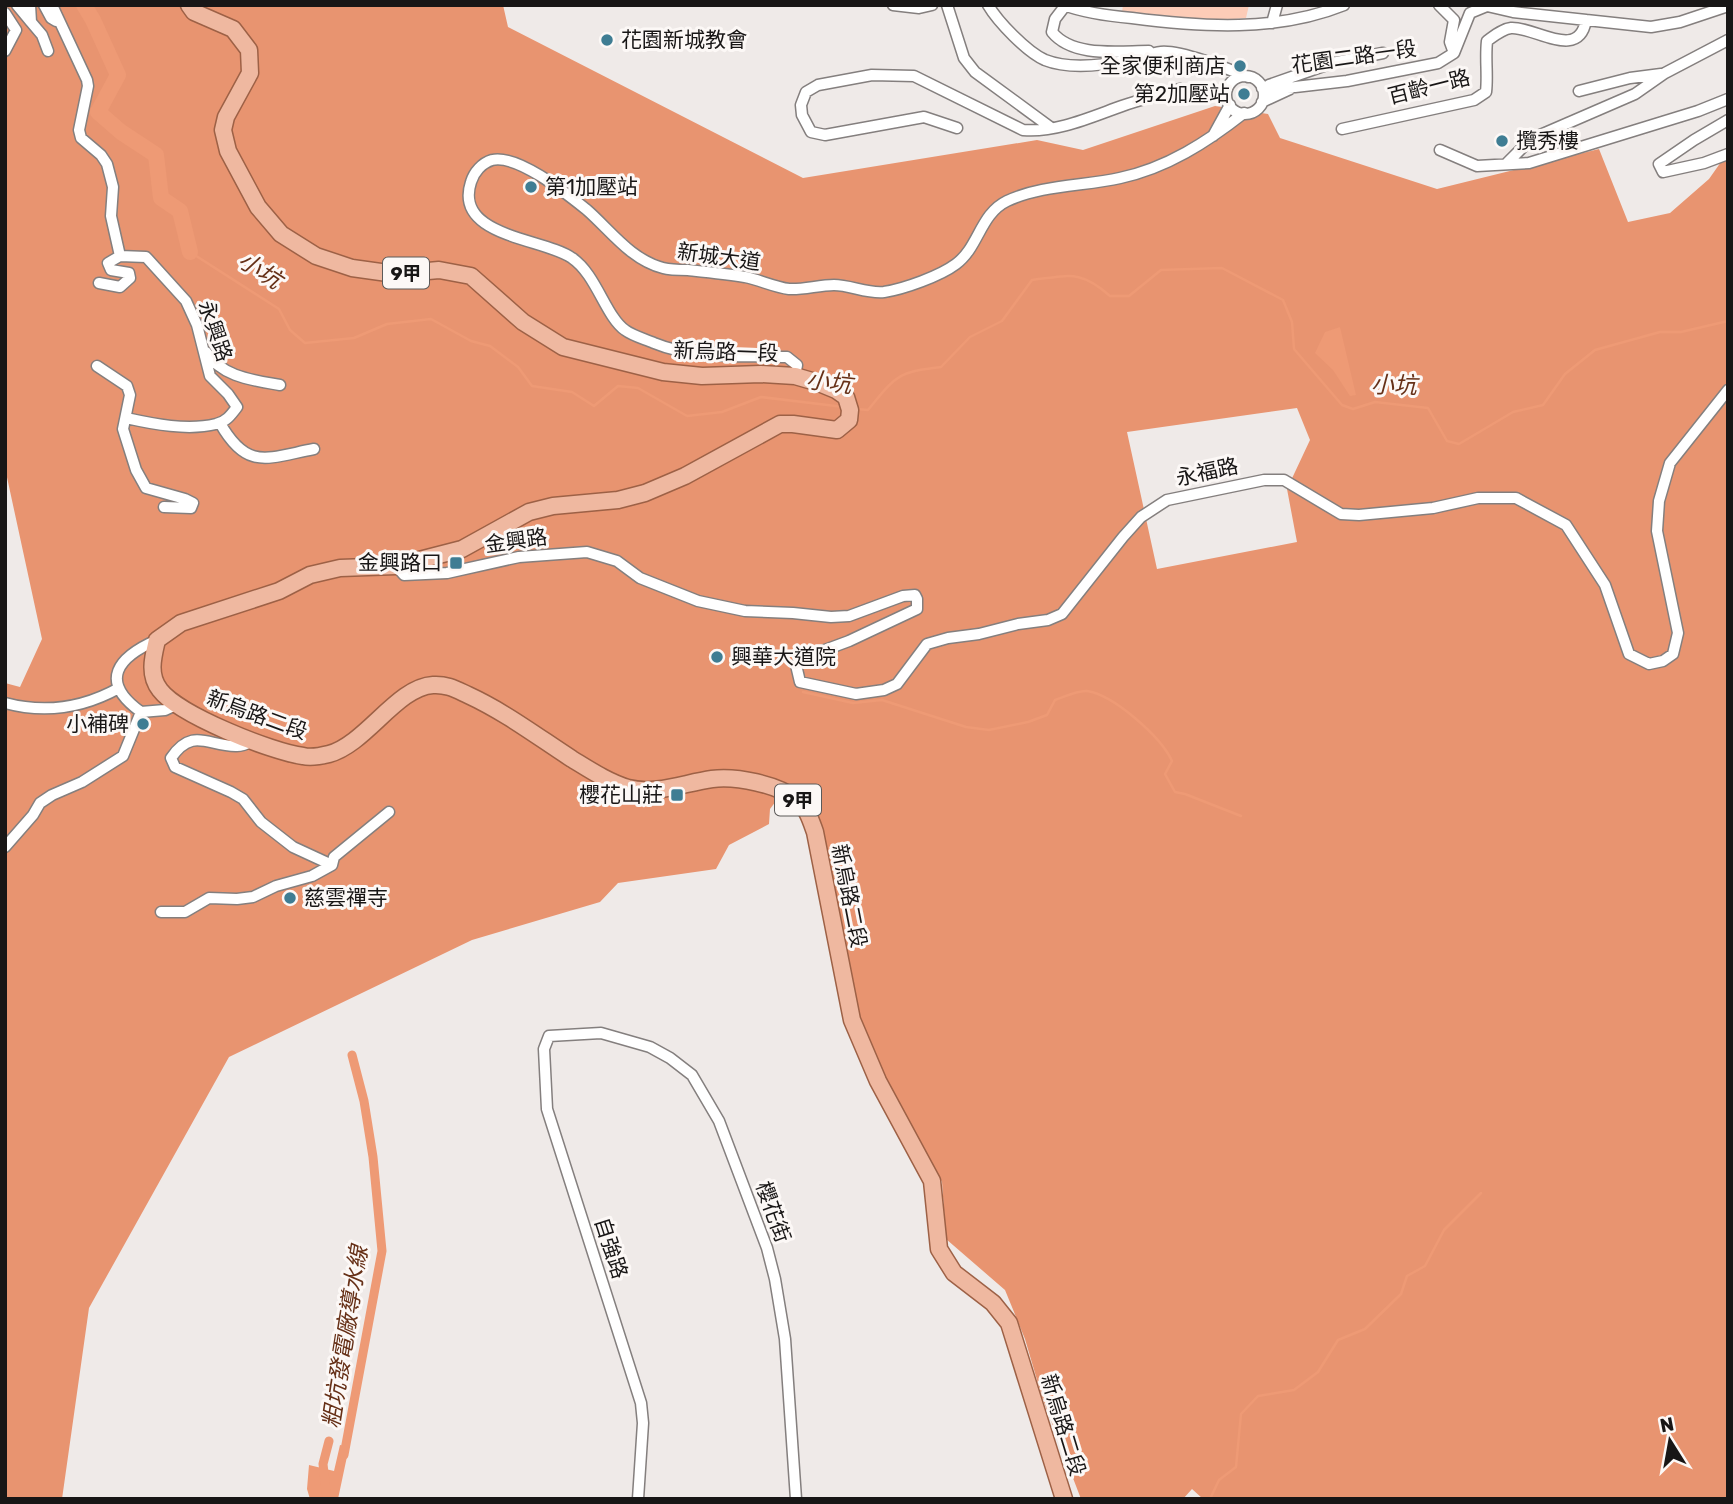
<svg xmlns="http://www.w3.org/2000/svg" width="1733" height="1504" font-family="Rubik,'Noto Sans TC',sans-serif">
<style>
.green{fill:#fdccb7}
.forest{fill:#e89470;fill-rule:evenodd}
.water{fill:#ee9a75}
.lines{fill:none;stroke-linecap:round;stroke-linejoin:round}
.stream{stroke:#ee9a75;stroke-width:2.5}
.canal{stroke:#ee9a75;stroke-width:9}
.river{stroke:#ee9a75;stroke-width:16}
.minor-casing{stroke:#847f7e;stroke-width:13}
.primary-casing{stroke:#9d6146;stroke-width:19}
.minor{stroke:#fff;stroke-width:10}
.primary{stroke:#efb8a0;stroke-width:16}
.poi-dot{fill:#3f7d93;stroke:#fcf8f6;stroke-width:2.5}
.labels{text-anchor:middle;stroke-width:6;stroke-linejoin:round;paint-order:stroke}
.shield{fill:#fcf8f6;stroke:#5c5a59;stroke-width:2}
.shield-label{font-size:19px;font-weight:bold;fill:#181616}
.poi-label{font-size:21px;fill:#181616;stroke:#fcf8f6;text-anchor:start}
.street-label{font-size:21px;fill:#181616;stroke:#fcf8f6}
.water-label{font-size:23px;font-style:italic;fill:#663017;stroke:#fcf8f6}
</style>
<rect width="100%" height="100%" fill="#efeae8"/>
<path class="green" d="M1123 5H1249L1246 18 1200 22 1122 12Z"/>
<path class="forest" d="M5 5H503L508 27 803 178 1037 140 1083 150 1215 106 1268 114 1280 138 1437 189 1599 149 1628 222 1670 213 1709 179 1728 152V1499H1203L1192 1489 1183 1499H1081L1042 1397 1025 1339 1005 1290 946 1239 942 1182 879 1067 861 1022 828 885 817 810 802 794 785 789 770 809 769 824 729 845 716 869 618 883 600 902 472 940 229 1057 89 1308 62 1499H5V683L20 687 42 639 5 468ZM1297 408 1310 440 1287 489 1297 542 1157 569 1127 432Z"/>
<path class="water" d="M1340 327 1356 395 1350 396 1333 370 1315 353 1325 332Z
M340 1445 349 1447 338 1499H310L307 1489 309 1465 334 1471Z"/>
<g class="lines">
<path class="stream" d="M190 252 279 309 290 330 305 343 354 338 387 324 431 319 471 341 490 346 518 367 532 386 572 392 594 406 618 386 638 388 687 416 722 412 761 397 844 407
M857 409 868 410C896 376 897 372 941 367L970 337 1002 321 1032 280C1069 276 1080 269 1110 296H1129L1161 270 1222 268 1283 300 1292 322 1294 349 1342 405 1353 409 1375 402 1428 408 1447 441 1459 444 1513 412 1543 405 1565 374 1595 350 1660 332H1681L1728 321
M803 692 853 703 882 700 966 727 989 730 1028 722 1047 715 1055 700C1064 697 1078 690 1087 691 1114 695 1161 737 1172 761L1165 774 1175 792 1185 794 1241 816
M1210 1499 1219 1480 1236 1467 1241 1414 1258 1396 1294 1390 1318 1372 1338 1340 1365 1329 1401 1294 1407 1276 1425 1266 1444 1230 1481 1193"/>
<path class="canal" d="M344 1455 382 1251 373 1157 364 1101 352 1055
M327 1499 323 1464 329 1441"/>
<path class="river" d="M84 5 93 20 118 75 98 112 121 132 156 155 161 198 180 211 190 252"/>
<defs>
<path id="minor" d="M17 5 31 22 30 5
M44 5 51 18 56 21
M52 5 87 80 88 86 79 130 81 138 101 155 107 164 113 187 111 216 120 256
M893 5 919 8 932 5
M947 5 964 58 975 72 1050 127
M988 5C998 22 1027 52 1045 60 1070 70 1105 65 1130 60 1140 58 1151 53 1161 52 1180 50 1229 69 1248 77
M1064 5C1085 13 1109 16 1132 18 1202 27 1277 32 1344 5
M1439 5 1454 20 1450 42 1454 53
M1065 6 1055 19 1052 32C1073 58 1119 51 1149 51
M5 13 16 30 5 51
M31 22 42 35 48 51
M1272 23 1277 5
M1226 95a19 19 0 1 1 38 0a19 19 0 1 1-38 0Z
M1269 85 1332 63 1383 53
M1262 88 1295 87 1347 81 1438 63 1454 53 1470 13 1487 6 1513 12 1651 27 1680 22 1728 6
M1579 91 1630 78 1661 74
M1262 102 1290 89
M1728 120 1694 140 1659 164 1663 172 1704 163 1728 154
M957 128 924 117 825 135 811 132 802 115 801 105 806 92 818 85 872 75 914 76 1023 130C1056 133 1091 117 1122 106 1141 99 1161 95 1180 89
M1342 129 1474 100 1486 92C1488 75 1485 59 1487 41 1494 36 1502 29 1511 28 1534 26 1579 62 1586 20
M1213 136 1230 105
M1440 150 1477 166 1529 163 1698 111 1728 99
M1507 163 1531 139 1635 94 1665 73 1728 40
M120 256 146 257 186 301 197 325 210 376 228 394 237 407C231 415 226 422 216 424 188 431 153 424 126 418
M99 283 120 287 130 278 129 273 111 270 108 263 120 256
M206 352C222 377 252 380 280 385
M97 366 127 386 130 395 123 429 136 470 146 488 185 499 193 503 191 508 164 507
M795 376 797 365 787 357C744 355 695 360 654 343 645 339 633 336 625 330 606 317 596 274 572 258 544 238 453 237 471 182 474 172 482 163 492 160 518 154 567 194 587 210 610 230 631 260 663 268 670 270 680 270 688 270 707 272 727 274 745 277 760 280 774 287 789 289 803 290 819 285 834 285 850 285 868 294 884 292 904 289 940 276 956 264 979 247 980 214 1007 201 1041 185 1084 186 1120 178 1167 168 1207 142 1244 113
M220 423C247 471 267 458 314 449
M396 566 404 575 447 573 519 557 587 552 617 561 640 578 698 601 745 611 793 613 831 617 849 616 903 596 915 595 917 599V609L849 641 806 657 796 665 800 682 856 694 884 690 897 684 927 644 948 638 979 634 1018 624 1048 620 1062 614 1123 537 1141 517 1167 500 1264 480H1284L1341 514 1359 515 1433 508 1478 498H1516L1566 525 1605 585 1629 654 1649 664 1663 661 1673 654 1678 633 1657 531 1659 501 1670 463 1728 390
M5 703C46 714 83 708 119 688
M141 712C98 681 118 657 157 640
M5 847 33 815 40 803 52 795 82 782 123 756 141 712 165 710 176 705
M332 865 334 857 389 812
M161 912H185L209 898 237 899 253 897 276 886 312 876 332 865 293 847 261 822 243 799 231 792 175 767 171 758C193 726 209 747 237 746 242 746 249 743 253 741
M638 1499 643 1423 641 1403 547 1109 544 1049 549 1036 601 1033 650 1047 670 1058 692 1075 719 1121 767 1248 775 1279 785 1339 796 1499"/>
<path id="primary" d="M189 5 194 12 233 29 249 50 250 73 226 117 223 130 228 151 258 207 281 234 316 256 352 268 395 274 439 270 471 276 523 322 563 347 663 372 702 376 761 374 795 376 819 383 836 390 846 397 850 410 849 420 837 430 793 424H780L685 476 645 493 618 500 553 506 529 512 462 549 396 566 340 568 310 575 279 591 181 623 157 640C153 657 148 675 160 690 179 715 272 752 303 756 311 758 321 756 329 754 366 744 397 687 433 685 447 684 457 690 468 695 505 712 538 737 572 759 590 770 608 782 628 788 655 795 684 783 712 779 736 776 778 784 797 800 807 807 811 821 815 832L852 1020 878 1081 932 1181 939 1249 954 1273 993 1303 1009 1323 1064 1499"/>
</defs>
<use href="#minor" class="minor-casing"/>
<use href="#primary" class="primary-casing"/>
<use href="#minor" class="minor"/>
<use href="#primary" class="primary"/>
</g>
<g class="poi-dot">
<circle cx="607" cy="40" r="7"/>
<circle cx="1240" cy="66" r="7"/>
<circle cx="1244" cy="94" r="7"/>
<circle cx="1502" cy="141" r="7"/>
<circle cx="531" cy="187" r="7"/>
<rect x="449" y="556" width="14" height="14" rx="3.5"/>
<circle cx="717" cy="657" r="7"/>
<circle cx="143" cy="724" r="7"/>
<rect x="670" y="788" width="14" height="14" rx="3.5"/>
<circle cx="290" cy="898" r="7"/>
</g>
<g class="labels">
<g class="shield">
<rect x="383" y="257.5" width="46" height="31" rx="5"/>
<rect x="775" y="784.5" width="46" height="31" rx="5"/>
</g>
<g class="shield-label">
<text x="406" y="280">9甲</text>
<text x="798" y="807">9甲</text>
</g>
<g class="poi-label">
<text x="621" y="47">花園新城教會</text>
<text x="1226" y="73" text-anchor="end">全家便利商店</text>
<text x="1230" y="101" text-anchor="end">第2加壓站</text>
<text x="1516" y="148">攬秀樓</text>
<text x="545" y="194">第1加壓站</text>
<text x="442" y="570" text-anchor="end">金興路口</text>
<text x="731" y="664">興華大道院</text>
<text x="129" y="731" text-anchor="end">小補碑</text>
<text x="663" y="802" text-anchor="end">櫻花山莊</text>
<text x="304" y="905">慈雲禪寺</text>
</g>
<g class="street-label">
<text transform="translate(1354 57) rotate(-8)" y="7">花園二路一段</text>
<text transform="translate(1429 87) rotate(-14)" y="7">百齡一路</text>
<text transform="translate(719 257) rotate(8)" y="7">新城大道</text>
<text transform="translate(215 331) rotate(71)" y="7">永興路</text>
<text transform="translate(726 352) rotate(2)" y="7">新烏路一段</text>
<text transform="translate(1207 472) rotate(-12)" y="7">永福路</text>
<text transform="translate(516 541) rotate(-8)" y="7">金興路</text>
<text transform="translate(257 715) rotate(20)" y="7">新烏路二段</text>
<text transform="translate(849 896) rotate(79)" y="7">新烏路二段</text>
<text transform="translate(773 1212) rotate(70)" y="7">櫻花街</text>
<text transform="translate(611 1248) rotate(72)" y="7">自強路</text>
<text transform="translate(1063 1425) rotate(73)" y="7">新烏路二段</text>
</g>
<g class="water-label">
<text transform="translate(260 270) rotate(33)" y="8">小坑</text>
<text transform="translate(829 382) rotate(7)" y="8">小坑</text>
<text transform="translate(1394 385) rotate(1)" y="8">小坑</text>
<text transform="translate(345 1337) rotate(-81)" y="8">粗坑發電廠導水線</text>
</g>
</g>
<rect width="1733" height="1504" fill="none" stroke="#181616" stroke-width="14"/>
<g transform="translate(1670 1441) rotate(349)" stroke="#fcf8f6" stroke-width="5" paint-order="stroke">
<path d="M0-5L12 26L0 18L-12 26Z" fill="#181616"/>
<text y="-10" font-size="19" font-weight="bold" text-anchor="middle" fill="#181616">N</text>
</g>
</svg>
